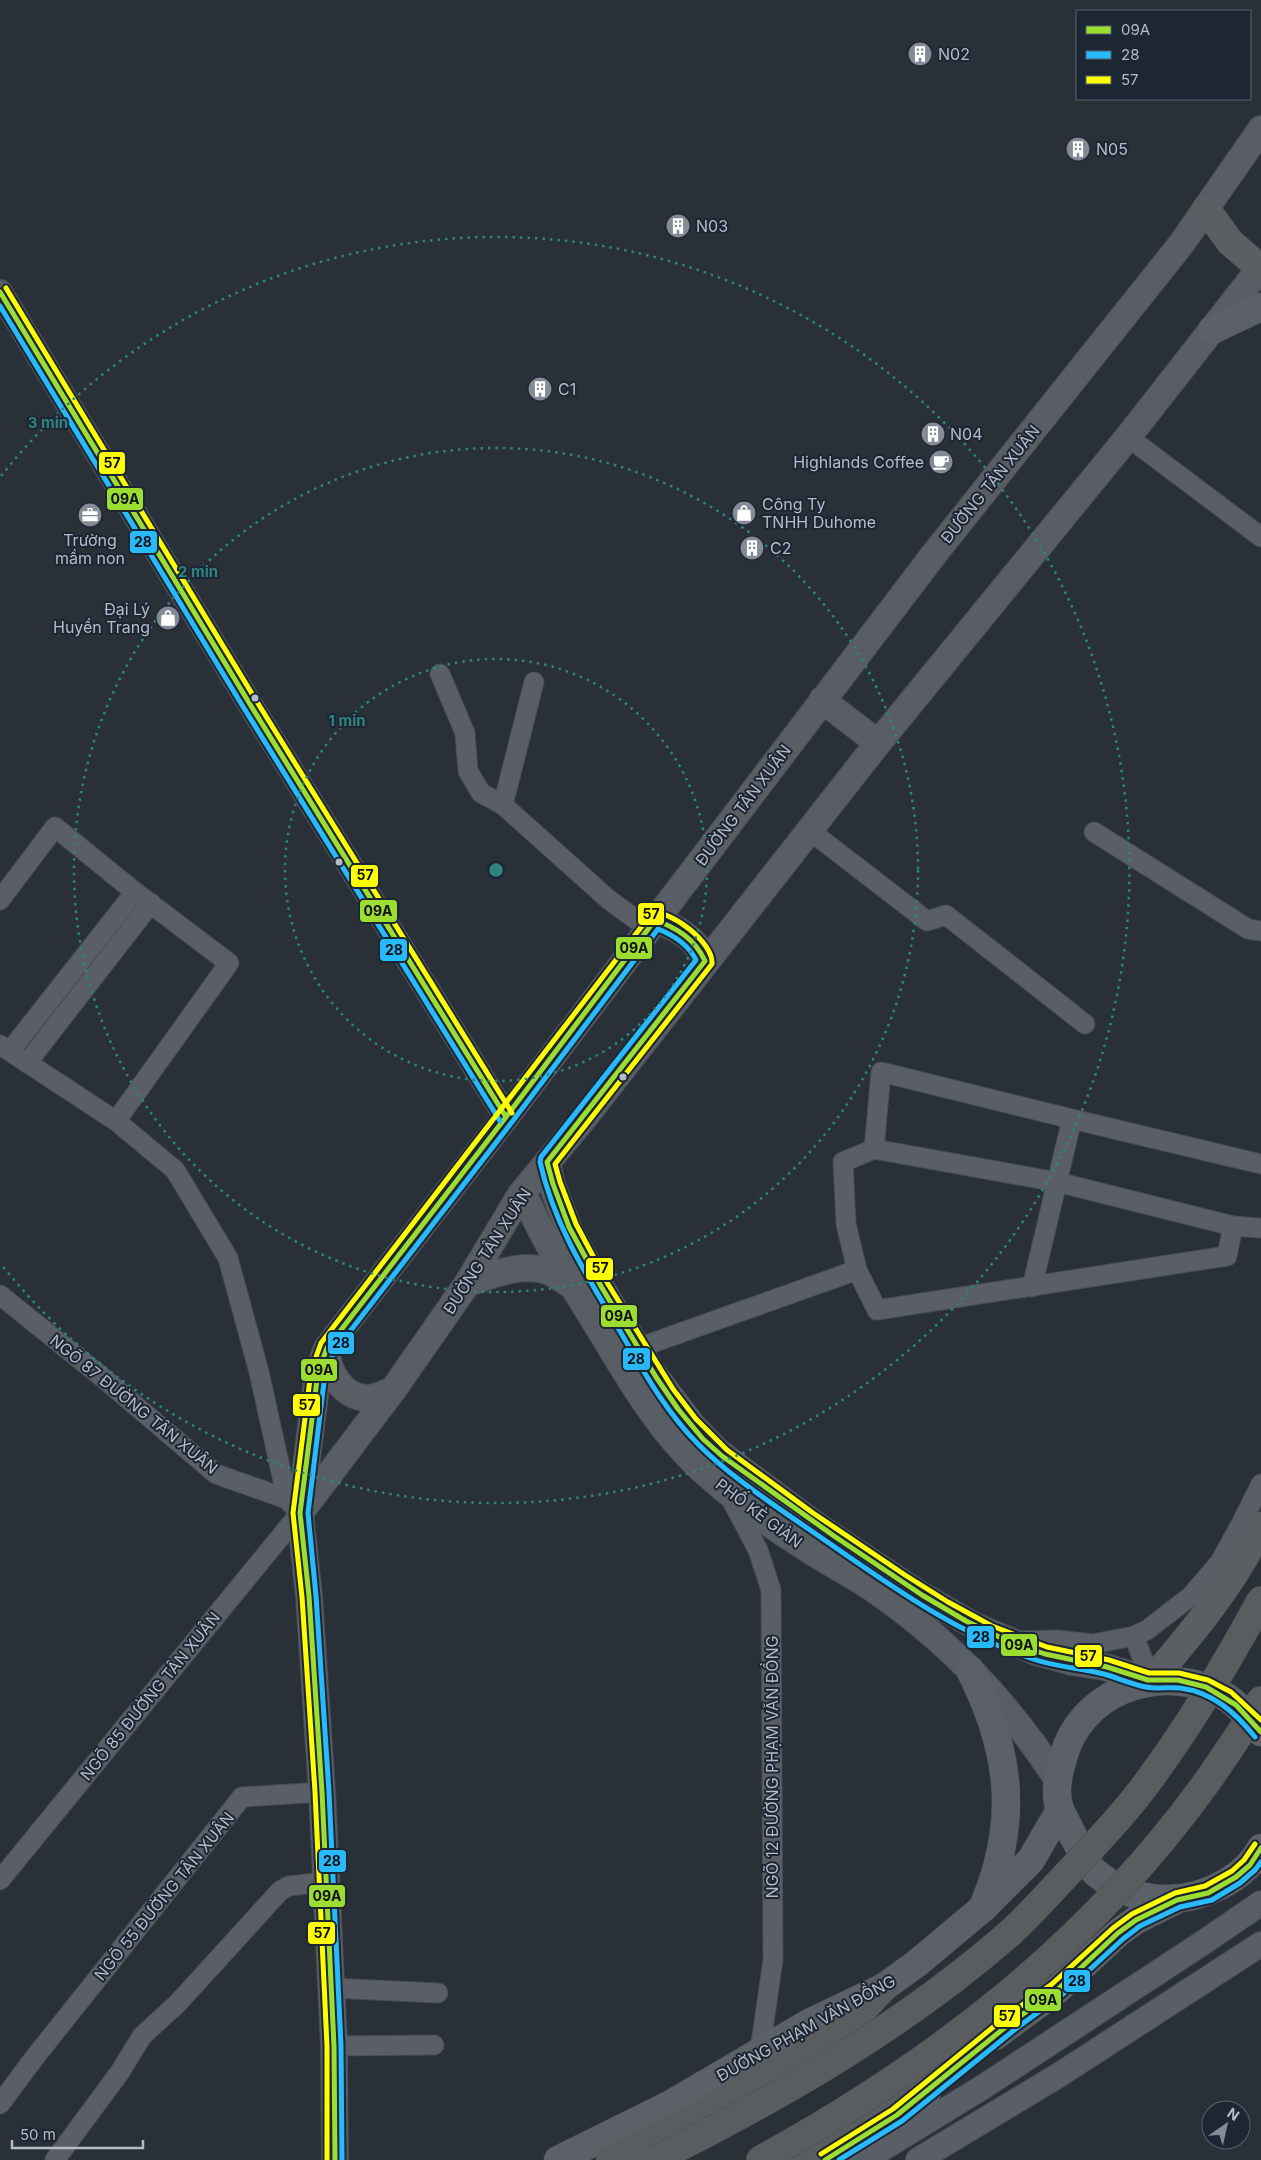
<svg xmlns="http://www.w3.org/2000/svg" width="1261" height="2160" font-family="Inter,sans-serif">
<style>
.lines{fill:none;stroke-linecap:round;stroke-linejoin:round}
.minor-casing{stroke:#484c53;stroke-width:21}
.tertiary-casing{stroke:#484c53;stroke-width:26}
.secondary-casing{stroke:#484c53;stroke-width:28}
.primary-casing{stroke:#484c55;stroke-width:29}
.trunk-casing{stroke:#474c53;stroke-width:29}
.motorway-casing{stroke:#474c53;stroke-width:29}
.minor{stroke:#5a5e66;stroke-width:19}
.tertiary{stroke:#5a5e66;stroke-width:24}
.secondary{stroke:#595d64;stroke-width:26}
.primary{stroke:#5c6168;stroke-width:28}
.trunk{stroke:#5b5f64;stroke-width:28}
.motorway{stroke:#5a5d60;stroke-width:28}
.motorway-bridge-casing{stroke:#474c53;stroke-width:29;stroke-linecap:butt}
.motorway-bridge{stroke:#5a5d60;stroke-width:28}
.bus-1-casing{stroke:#1d2633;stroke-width:9}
.bus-2-casing{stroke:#1d2633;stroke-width:9}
.bus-3-casing{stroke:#1d2633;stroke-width:9}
.bus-1{stroke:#9cdd31;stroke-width:5}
.bus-2{stroke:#27baff;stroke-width:5}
.bus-3{stroke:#ff0;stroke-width:5}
.ring{fill:none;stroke:#308480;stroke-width:2.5;stroke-dasharray:2.5 5}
.bus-dot{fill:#b4bcc9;stroke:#1d2633;stroke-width:2}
.labels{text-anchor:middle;stroke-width:4;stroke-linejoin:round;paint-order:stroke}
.poi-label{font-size:16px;fill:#b4bcc9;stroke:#1d2633;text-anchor:start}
.street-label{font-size:16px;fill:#b4bcc9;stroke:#1d2633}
.centre{fill:#308480;stroke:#1d2633;stroke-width:2.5}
.ring-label{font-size:15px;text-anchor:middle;font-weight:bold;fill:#308480;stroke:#1d2633;stroke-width:4;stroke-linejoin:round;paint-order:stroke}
.line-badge{stroke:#1d2633;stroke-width:2}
.pale-badge-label{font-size:14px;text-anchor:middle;font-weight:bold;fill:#111}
</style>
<rect width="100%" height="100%" fill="#2a3038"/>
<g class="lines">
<defs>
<path id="minor" d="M1128 437 1261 537
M440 674 465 733 468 771 481 793 503 805 608 899 649 929
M503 805 534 682
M809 830 927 921 946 915 1085 1024
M1094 832 1248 929 1261 931
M0 900 55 827 135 892 229 963 116 1121
M0 1045 116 1121 175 1170 228 1258 259 1372 287 1499
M10 1051 135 892
M27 1063 151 903
M1072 1119 1261 1164
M874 1149 881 1072 1072 1119 1032 1287
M1233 1226 1227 1256 877 1310 857 1270 846 1224 843 1162 874 1149 1057 1182 1233 1226 1261 1228
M0 1295 102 1377 216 1474 287 1499 300 1513 0 1880
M638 1348 857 1270
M731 1499 758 1550 771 1590 773 1960 760 2050
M1134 1636 1151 1681
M1019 1641 1057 1640 1093 1644 1134 1636 1147 1630 1191 1596 1220 1562 1242 1522 1261 1484
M332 1988 438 1993
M334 2046 434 2045
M0 2104 35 2057 242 1797 322 1792
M55 2160 120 2072 142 2036 177 2004 280 1891 289 1886 325 1882"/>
<path id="tertiary" d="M0 292 248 701 506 1117
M864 2160 983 2087 1204 1942 1261 1903
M918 2160 1059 2075 1261 1944"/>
<path id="secondary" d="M822 700 878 743
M655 920C676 927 698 940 705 961
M547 1162 552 1185 570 1232 596 1279 651 1371 693 1426 717 1451 816 1525 916 1592 973 1625 1036 1652 1072 1662 1105 1667 1151 1681
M523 1192C543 1240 571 1283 598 1327 628 1376 657 1428 700 1468 728 1494 769 1525 803 1546 824 1560 847 1572 869 1586 945 1637 1008 1703 1057 1779
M467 1284C494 1274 526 1260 554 1274 561 1278 567 1283 574 1287
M327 1348C326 1370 342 1397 367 1398 376 1398 385 1393 393 1390
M300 1513 393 1390 467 1284 521 1194 584 1118 878 743 1128 437 1261 267
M335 2160 334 2046 322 1792 309 1596 300 1513 318 1372 327 1348 506 1117 935 553 1182 243 1261 129"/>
<path id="primary" d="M1212 330 1261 307
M970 1670C1010 1749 1019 1819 985 1902
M1261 1732C1247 1715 1233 1698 1213 1690 1154 1665 1080 1693 1063 1758 1058 1775 1054 1792 1060 1810 1067 1823 1087 1866 1096 1873 1135 1905 1184 1907 1227 1882 1242 1873 1253 1863 1261 1848
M995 2036 1057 1990 1118 1933 1136 1920 1176 1900
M558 2160 671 2104 809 2023 884 1987 916 1964 983 1908 1031 1860 1060 1810
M825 2160 897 2115 927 2092"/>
<path id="trunk" d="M1206 209 1230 242 1261 269
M1151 1681C1192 1633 1234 1583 1261 1526"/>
<path id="motorway" d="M610 2160 691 2120 842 2032 884 1987
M798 2160 890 2103 1013 2021"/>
</defs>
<use href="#minor" class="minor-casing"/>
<use href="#tertiary" class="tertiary-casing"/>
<use href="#secondary" class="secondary-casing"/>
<use href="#primary" class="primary-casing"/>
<use href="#trunk" class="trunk-casing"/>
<use href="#motorway" class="motorway-casing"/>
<use href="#minor" class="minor"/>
<use href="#tertiary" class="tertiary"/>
<use href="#secondary" class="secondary"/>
<use href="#primary" class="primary"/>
<use href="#trunk" class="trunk"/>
<use href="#motorway" class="motorway"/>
<defs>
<path id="motorway-bridge" d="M654 2160C780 2097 904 2026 1010 1933 1031 1914 1049 1893 1069 1872 1098 1841 1127 1811 1152 1776 1193 1720 1228 1661 1261 1600
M760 2160C937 2063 1091 1944 1209 1779 1227 1753 1245 1727 1261 1700"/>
</defs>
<use href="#motorway-bridge" class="motorway-bridge-casing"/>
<use href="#motorway-bridge" class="motorway-bridge"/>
<defs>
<path id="bus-1" d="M0 292 248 701 506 1117
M335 2160 334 2046 322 1792 309 1596 300 1513 318 1372 327 1348 506 1117 655 920C677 928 695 939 705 961L547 1162 553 1184 569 1227 602 1288 656 1377 678 1409 703 1439 722 1456 834 1536 922 1595 966 1621 1012 1643 1045 1654 1107 1667 1148 1680H1178L1206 1687 1236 1705 1261 1732
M825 2160 897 2115 1013 2021 1057 1990 1118 1933 1136 1920 1177 1900 1208 1893 1236 1877 1250 1865 1261 1848"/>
<path id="bus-2" d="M0 306 242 705 500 1121
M342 2160 341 2046 329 1792 316 1596 308 1513 325 1374 334 1352 512 1122 658 929C673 935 688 944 696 960L541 1157 540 1162C554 1225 588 1278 621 1333 644 1372 666 1412 698 1444 728 1475 774 1505 810 1530 880 1578 952 1632 1033 1659 1056 1667 1080 1668 1104 1674 1118 1678 1131 1684 1146 1687 1157 1689 1168 1687 1180 1688 1212 1692 1235 1712 1255 1737
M839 2160 902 2121 1018 2027 1062 1995 1123 1939 1140 1926 1180 1907 1212 1900 1240 1883 1255 1870 1261 1862"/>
<path id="bus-3" d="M6 288 254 697 512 1113
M821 2154 893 2109 1008 2015 1052 1984 1113 1928 1132 1914 1175 1893 1205 1886 1232 1871 1244 1860 1255 1844
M327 2160V2046L315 1792 302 1597 293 1513 311 1371 321 1343 652 913C671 910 714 943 712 964L555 1164 560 1182 576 1224 608 1284 673 1389 696 1419 727 1450 813 1513 905 1575 948 1602 992 1626 1047 1647 1109 1660 1149 1673H1179L1208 1680 1231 1692 1261 1720"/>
</defs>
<use href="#bus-1" class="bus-1-casing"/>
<use href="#bus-2" class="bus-2-casing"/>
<use href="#bus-3" class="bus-3-casing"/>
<use href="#bus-1" class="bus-1"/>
<use href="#bus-2" class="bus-2"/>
<use href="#bus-3" class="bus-3"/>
</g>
<g class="ring">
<circle cx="496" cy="870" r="211"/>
<circle cx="496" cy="870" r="422"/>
<path d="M1 476A633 633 0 1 1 1 1264"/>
</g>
<defs>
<symbol id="building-disc" viewBox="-11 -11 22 22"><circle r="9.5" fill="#848b96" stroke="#1d2633"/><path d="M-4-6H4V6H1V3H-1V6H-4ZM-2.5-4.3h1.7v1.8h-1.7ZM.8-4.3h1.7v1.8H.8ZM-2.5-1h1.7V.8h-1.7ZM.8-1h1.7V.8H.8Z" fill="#fff"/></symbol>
<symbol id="cafe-disc" viewBox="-11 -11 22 22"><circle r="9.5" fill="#848b96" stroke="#1d2633"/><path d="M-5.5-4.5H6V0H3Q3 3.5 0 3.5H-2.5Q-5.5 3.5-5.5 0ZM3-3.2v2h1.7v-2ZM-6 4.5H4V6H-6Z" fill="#fff"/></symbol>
<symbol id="shop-disc" viewBox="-11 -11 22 22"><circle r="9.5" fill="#848b96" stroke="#1d2633"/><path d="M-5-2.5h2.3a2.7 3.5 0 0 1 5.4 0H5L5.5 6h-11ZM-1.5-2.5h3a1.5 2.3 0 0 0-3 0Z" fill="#fff"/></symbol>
<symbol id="office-disc" viewBox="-11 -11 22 22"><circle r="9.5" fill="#848b96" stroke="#1d2633"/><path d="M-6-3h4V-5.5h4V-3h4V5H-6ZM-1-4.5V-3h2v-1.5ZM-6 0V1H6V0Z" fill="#fff"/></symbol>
</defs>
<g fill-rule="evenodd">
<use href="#building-disc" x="906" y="40" width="28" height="28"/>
<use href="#building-disc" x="1064" y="135" width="28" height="28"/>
<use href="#building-disc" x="664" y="212" width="28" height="28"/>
<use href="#building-disc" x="526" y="375" width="28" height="28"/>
<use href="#building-disc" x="919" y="420" width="28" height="28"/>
<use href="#cafe-disc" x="927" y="448" width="28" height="28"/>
<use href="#shop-disc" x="730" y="499" width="28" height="28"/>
<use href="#office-disc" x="76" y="501" width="28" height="28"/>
<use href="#building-disc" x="738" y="534" width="28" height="28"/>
<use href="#shop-disc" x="154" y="604" width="28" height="28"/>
</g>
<g class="bus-dot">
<circle cx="255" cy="698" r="4.5"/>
<circle cx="339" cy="862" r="4.5"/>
<circle cx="623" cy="1077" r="4.5"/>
</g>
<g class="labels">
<g class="poi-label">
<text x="938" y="60">N02</text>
<text x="1096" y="155">N05</text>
<text x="696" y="232">N03</text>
<text x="558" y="395">C1</text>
<text x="950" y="440">N04</text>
<text x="924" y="468" text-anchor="end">Highlands Coffee</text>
<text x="762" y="510">Công Ty<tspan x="762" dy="18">TNHH Duhome</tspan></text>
<text x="90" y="546" text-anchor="middle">Trường<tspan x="90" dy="18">mầm non</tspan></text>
<text x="770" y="554">C2</text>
<text x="150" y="615" text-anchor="end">Đại Lý<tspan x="150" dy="18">Huyền Trang</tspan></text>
</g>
<g class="street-label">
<text transform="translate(990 484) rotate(-51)" y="6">ĐƯỜNG TÂN XUÂN</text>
<text transform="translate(743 805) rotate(-53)" y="6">ĐƯỜNG TÂN XUÂN</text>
<text transform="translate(487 1251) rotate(-57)" y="6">ĐƯỜNG TÂN XUÂN</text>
<text transform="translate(134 1404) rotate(39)" y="6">NGÕ 87 ĐƯỜNG TÂN XUÂN</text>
<text transform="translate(759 1513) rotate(37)" y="6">PHỐ KẺ GIÀN</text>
<text transform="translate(150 1696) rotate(-51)" y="6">NGÕ 85 ĐƯỜNG TÂN XUÂN</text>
<text transform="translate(772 1767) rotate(-90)" y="6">NGÕ 12 ĐƯỜNG PHẠM VĂN ĐỒNG</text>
<text transform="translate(164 1896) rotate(-51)" y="6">NGÕ 55 ĐƯỜNG TÂN XUÂN</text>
<text transform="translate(806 2028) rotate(-29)" y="6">ĐƯỜNG PHẠM VĂN ĐỒNG</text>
</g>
</g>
<circle cx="496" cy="870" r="8" class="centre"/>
<g class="ring-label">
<text x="48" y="428">3 min</text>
<text x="198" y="577">2 min</text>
<text x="347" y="726">1 min</text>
</g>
<g class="line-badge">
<rect x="98" y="451" width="28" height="24" rx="5" fill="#ff0"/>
<rect x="106" y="487" width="38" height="24" rx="5" fill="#9cdd31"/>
<rect x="129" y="530" width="29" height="24" rx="5" fill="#27baff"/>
<rect x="350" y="864" width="29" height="24" rx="5" fill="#ff0"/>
<rect x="359" y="899" width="39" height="24" rx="5" fill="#9cdd31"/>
<rect x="637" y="902" width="28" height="24" rx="5" fill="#ff0"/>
<rect x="615" y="936" width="38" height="24" rx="5" fill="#9cdd31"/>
<rect x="379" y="938" width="29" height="24" rx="5" fill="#27baff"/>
<rect x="585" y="1257" width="29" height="24" rx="5" fill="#ff0"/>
<rect x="600" y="1304" width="38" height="24" rx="5" fill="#9cdd31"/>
<rect x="327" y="1331" width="28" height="24" rx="5" fill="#27baff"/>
<rect x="622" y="1347" width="29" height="24" rx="5" fill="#27baff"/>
<rect x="300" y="1358" width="38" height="24" rx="5" fill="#9cdd31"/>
<rect x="292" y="1393" width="29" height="24" rx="5" fill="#ff0"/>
<rect x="966" y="1625" width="29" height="24" rx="5" fill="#27baff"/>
<rect x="1000" y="1633" width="38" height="24" rx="5" fill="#9cdd31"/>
<rect x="1074" y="1644" width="29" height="24" rx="5" fill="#ff0"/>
<rect x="318" y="1849" width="29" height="24" rx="5" fill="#27baff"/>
<rect x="308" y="1884" width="38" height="24" rx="5" fill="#9cdd31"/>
<rect x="307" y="1921" width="29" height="24" rx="5" fill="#ff0"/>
<rect x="1063" y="1969" width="28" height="24" rx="5" fill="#27baff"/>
<rect x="1024" y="1988" width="38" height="24" rx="5" fill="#9cdd31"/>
<rect x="993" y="2004" width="28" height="24" rx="5" fill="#ff0"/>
</g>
<g class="pale-badge-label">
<text x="112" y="468">57</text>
<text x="125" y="504">09A</text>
<text x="143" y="547">28</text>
<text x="365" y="880">57</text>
<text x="378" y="916">09A</text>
<text x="651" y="919">57</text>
<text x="634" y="953">09A</text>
<text x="394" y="955">28</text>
<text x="600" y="1273">57</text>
<text x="619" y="1321">09A</text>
<text x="341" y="1348">28</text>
<text x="636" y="1364">28</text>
<text x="319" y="1375">09A</text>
<text x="307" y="1410">57</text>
<text x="981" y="1642">28</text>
<text x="1019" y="1650">09A</text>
<text x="1088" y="1661">57</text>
<text x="332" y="1866">28</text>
<text x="327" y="1901">09A</text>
<text x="322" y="1938">57</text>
<text x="1077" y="1986">28</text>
<text x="1043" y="2005">09A</text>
<text x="1007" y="2021">57</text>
</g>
<rect x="1076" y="10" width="175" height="90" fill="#1d2633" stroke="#59626f"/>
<rect x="1086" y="26" width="25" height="8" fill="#9cdd31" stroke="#59626f"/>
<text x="1121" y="35" font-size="15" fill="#b4bcc9">09A</text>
<rect x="1086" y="51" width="25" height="8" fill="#27baff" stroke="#59626f"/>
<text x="1121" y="60" font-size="15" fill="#b4bcc9">28</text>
<rect x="1086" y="76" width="25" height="8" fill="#ffff00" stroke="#59626f"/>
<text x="1121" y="85" font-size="15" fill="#b4bcc9">57</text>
<g transform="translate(1226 2125) rotate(34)"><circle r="24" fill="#1d2633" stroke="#59626f"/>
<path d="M0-4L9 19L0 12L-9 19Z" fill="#848b96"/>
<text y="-8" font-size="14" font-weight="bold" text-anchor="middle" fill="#b4bcc9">N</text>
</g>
<path d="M12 2140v8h131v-8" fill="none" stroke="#b4bcc9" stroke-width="2.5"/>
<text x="20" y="2140" font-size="15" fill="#b4bcc9" stroke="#1d2633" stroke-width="4" paint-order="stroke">50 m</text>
</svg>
